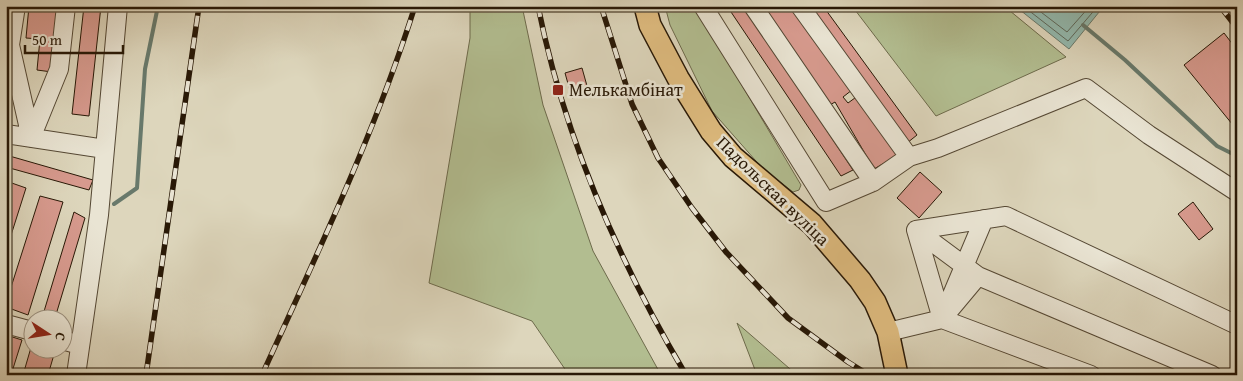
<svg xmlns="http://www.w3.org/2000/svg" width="1243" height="381" font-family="'Gentium Book Plus',serif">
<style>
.green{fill:#b2bd90;stroke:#6d6a4b}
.water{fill:#93b9ae;stroke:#68796b}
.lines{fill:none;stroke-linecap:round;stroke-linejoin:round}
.shore{stroke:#5e685a;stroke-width:1}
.stream{stroke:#68796b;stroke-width:4}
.building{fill:#d79a8e;stroke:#281806}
.minor-casing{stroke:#554834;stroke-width:20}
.major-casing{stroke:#281806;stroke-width:24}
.minor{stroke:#e9e4d3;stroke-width:18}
.major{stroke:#debb7e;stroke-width:21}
.rail-casing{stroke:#281806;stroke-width:5.5}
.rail{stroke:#e9e4d3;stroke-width:4;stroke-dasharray:11;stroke-linecap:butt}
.poi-dot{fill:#8f2418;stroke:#e9e4d3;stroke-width:2}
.labels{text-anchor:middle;stroke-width:5;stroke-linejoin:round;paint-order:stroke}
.poi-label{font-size:18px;fill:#281806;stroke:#e9e4d3;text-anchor:start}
.street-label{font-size:18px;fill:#281806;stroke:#e9e4d3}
</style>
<rect width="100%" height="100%" fill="#ddd6bc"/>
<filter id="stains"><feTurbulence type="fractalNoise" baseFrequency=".004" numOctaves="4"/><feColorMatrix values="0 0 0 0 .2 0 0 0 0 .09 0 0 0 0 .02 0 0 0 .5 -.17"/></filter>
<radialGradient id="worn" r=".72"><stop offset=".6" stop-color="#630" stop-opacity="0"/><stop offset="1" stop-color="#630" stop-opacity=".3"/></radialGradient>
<path class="green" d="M470 6H522L543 105 593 251 661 375H569L532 321 429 283 470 38Z
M665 6H695L801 185 799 190 793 192 763 169 712 111 670 25Z
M852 6H1004L1066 57 936 116Z
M737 323 797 375H757Z"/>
<path class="water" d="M1015 6H1104L1069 49Z"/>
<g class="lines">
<path class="shore" d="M1023 6 1068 41 1098 6
M1033 6 1067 32 1090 6"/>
<path class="stream" d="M1083 25 1125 60 1217 146 1237 156
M114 204 137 188 145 69 158 6"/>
</g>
<path class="building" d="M29 6H58L52 72 37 70 40 39 26 38Z
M84 6H101L89 116 72 114Z
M727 6H744L853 170 841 176Z
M759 6H792L852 90 843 97 848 103 859 95 898 155 874 169 835 102 828 106Z
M808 6H823L917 135 907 143Z
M1224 33 1237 50V130L1184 65Z
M582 68 589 93 572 98 565 73Z
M6 155 93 180 89 190 6 167Z
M920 172 942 192 919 218 897 198Z
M6 181 26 188 6 251Z
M40 196 63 202 28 315 6 307V303Z
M1193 202 1213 229 1199 240 1178 214Z
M74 212 85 218 55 318H42Z
M6 335 22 340 11 375H6Z
M32 344V348H46L55 351 48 375H23Z"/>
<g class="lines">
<defs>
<path id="minor" d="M16 6 10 45 31 138
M703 6 826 202 873 182 909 157 938 148 1086 88 1149 135 1237 192
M753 6 873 182
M800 6 909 157
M6 134 105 149
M31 138 59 69 66 6
M916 230 978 276 1212 375
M949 302 984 219
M942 319 916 230 1006 216 1237 325
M942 319 1091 375
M6 324 32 331
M888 332 942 319 978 276
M62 340 80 345
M76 375 99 215 118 6"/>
<path id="major" d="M645 6 650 25 678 78 711 131 733 157 812 224 860 280 875 302 888 332 897 375"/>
</defs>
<use href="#minor" class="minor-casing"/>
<use href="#major" class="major-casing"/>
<use href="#minor" class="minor"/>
<use href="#major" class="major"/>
<defs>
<path id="rail" d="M538 6C564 137 618 260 686 375
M601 6 632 104 658 158 692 208 726 252 788 318 848 362 869 375
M1220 6 1237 28
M146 375 199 6
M262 375C317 254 375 133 415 6"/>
</defs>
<use href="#rail" class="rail-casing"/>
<use href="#rail" class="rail"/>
</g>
<rect class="poi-dot" x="552" y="84" width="12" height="12" rx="2.5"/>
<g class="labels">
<g class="poi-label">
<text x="569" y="96">Мелькамбінат</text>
</g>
<g class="street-label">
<text transform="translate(773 191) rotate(44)" y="6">Падольская вуліца</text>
</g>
</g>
<rect width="1243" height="381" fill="none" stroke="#ddd6bc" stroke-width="25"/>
<rect x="8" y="8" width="1228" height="366" fill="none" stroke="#281806" stroke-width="2.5"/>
<rect x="12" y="12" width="1218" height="356" fill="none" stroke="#281806"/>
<g transform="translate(48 334) rotate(102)"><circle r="24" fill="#e9e4d3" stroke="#9c9281"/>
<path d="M0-4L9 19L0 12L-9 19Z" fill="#8f2418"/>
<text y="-8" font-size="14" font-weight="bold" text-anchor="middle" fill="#281806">С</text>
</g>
<path d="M25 45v8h98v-8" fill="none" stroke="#281806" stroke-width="2.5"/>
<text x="32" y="45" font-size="15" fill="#281806" stroke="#e9e4d3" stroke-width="4" paint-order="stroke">50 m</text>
<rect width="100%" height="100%" filter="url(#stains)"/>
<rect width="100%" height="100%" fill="url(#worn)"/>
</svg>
